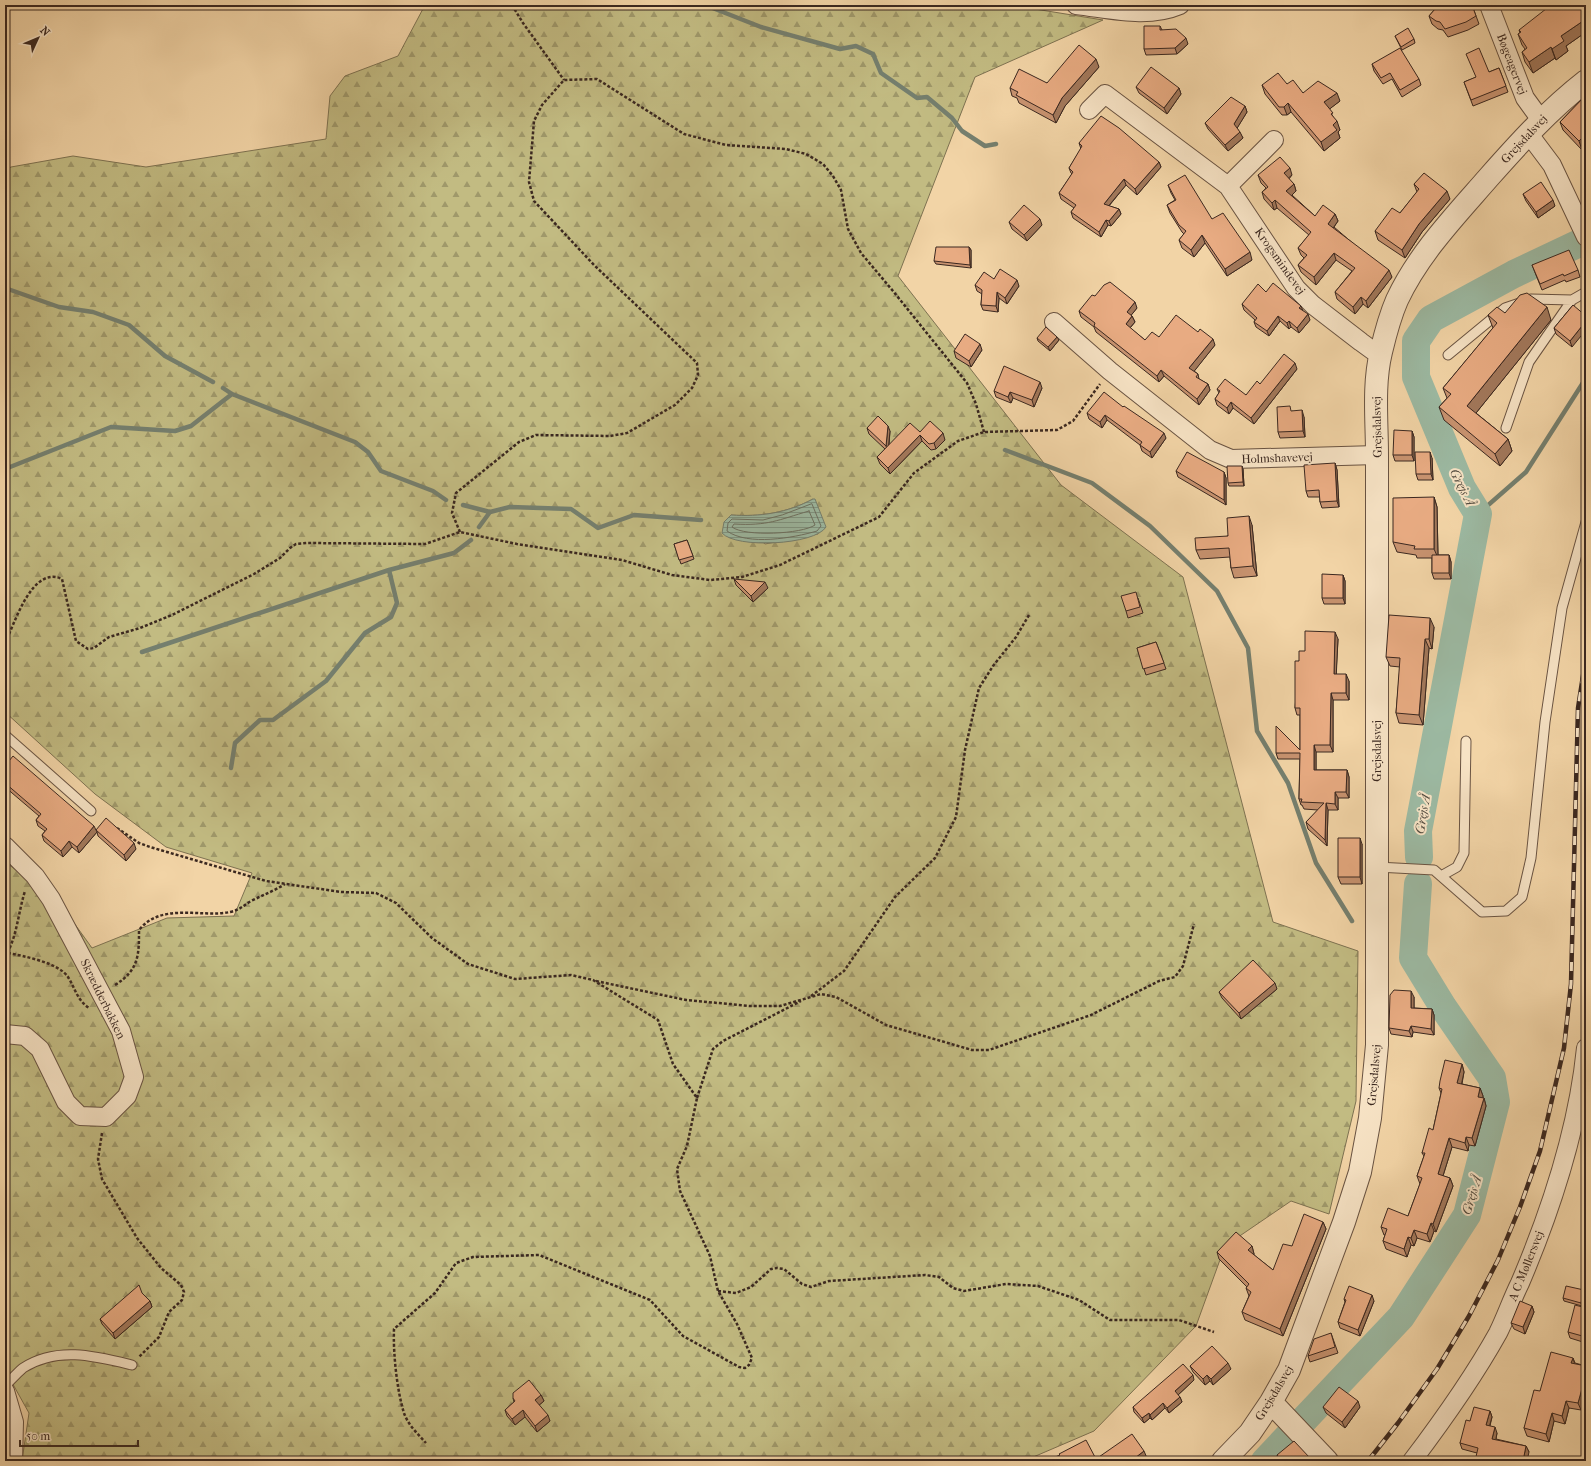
<svg xmlns="http://www.w3.org/2000/svg" width="1591" height="1466" font-family="'IM FELL French Canon',serif">
<style>
.forest{fill:url(#forest-firs);stroke:#7e7251;fill-rule:evenodd}
.water{fill:url(#water-rules);stroke:#757f6e}
.lines{fill:none;stroke-linecap:round;stroke-linejoin:round}
.shore{stroke:#6c7061;stroke-width:1}
.stream{stroke:#757f6e;stroke-width:4.5}
.river{stroke:#9cb9a2;stroke-width:28}
.service-casing{stroke:#695342;stroke-width:11}
.minor-casing{stroke:#695342;stroke-width:20}
.tertiary-casing{stroke:#695342;stroke-width:24}
.path{stroke:#3b2820;stroke-width:2.5;stroke-dasharray:3 2;stroke-linecap:butt}
.service{stroke:#f7e3c5;stroke-width:9}
.minor{stroke:#f7e3c5;stroke-width:18}
.tertiary{stroke:#f7e3c5;stroke-width:22}
.rail-casing{stroke:#3b2820;stroke-width:4.5}
.rail{stroke:#f7e3c5;stroke-width:3;stroke-dasharray:9;stroke-linecap:butt}
.wall{fill:#c89370;stroke:#3b2820}
.shaded-wall{fill:#a2785b;stroke:#3b2820}
.building{fill:#e8ab82;stroke:#3b2820}
.labels{text-anchor:middle;stroke-width:4;stroke-linejoin:round;paint-order:stroke}
.street-label{font-size:12px;fill:#3b2820;stroke:#f7e3c5}
.water-label{font-size:13px;font-style:italic;fill:#534c40;stroke:#f7e3c5}
</style>
<defs>
<pattern id="forest-firs" width="22" height="20" patternUnits="userSpaceOnUse"><rect width="22" height="20" fill="#c2bb82"/><path d="M5 1l3.5 6h-7zM16 11l3.5 6h-7z" fill="#9f986a"/></pattern>
<pattern id="water-rules" width="6" height="5" patternUnits="userSpaceOnUse"><rect width="6" height="5" fill="#9cb9a2"/><path d="M0 2.5h6" fill="none" stroke="#809684"/></pattern>
</defs>
<rect width="100%" height="100%" fill="#f2d4a6"/>
<filter id="stains"><feTurbulence type="fractalNoise" baseFrequency=".005" numOctaves="4"/><feColorMatrix values="0 0 0 0 .2 0 0 0 0 .09 0 0 0 0 .02 0 0 0 .5 -.17"/></filter>
<radialGradient id="worn" r=".72"><stop offset=".6" stop-color="#630" stop-opacity="0"/><stop offset="1" stop-color="#630" stop-opacity=".3"/></radialGradient>
<path class="forest" d="M425 5H1010L1103 20 975 77 898 276 1061 485 1183 577 1273 922 1358 951 1356 1101 1329 1214 1291 1201 1225 1246 1196 1326 1094 1431 1024 1461H22L29 1413 5 1370V862L56 898 92 948 167 918 234 916 252 873 166 847 95 794 5 712V170L11 167 73 156 146 167 326 139 330 96 345 76 398 56ZM813 499 818 534 765 544 731 515C760 517 787 513 813 499Z"/>
<path class="water" d="M813 499H815L826 527C815 545 736 549 722 533L724 522 731 515C760 517 787 513 813 499Z"/>
<g class="lines">
<path class="shore" d="M812 504 821 526 817 531C793 538 748 546 727 531L728 523 732 519 763 520 782 515Z
M809 511 815 525C802 534 745 537 732 527L734 524C768 526 778 520 809 511Z"/>
<path class="stream" d="M705 5 761 27 840 49 856 46 873 54 881 73 917 98 927 97 952 118 962 131 985 146 996 144
M5 288 59 307 93 312 129 325 165 356 213 382
M223 388 232 394 355 442 368 452 381 471 433 491 446 500
M1005 450 1092 483 1150 526 1217 591 1248 648 1257 731 1288 783 1316 863 1352 921
M5 469 111 427 175 431 191 426 232 394
M463 505 490 512 510 507 571 509 598 528 634 515 701 520
M1478 514 1526 472 1586 378
M479 527 490 512
M142 652 389 570
M231 768 235 743 260 720H273L326 681 365 633 391 617 397 603 389 570 454 553 471 540"/>
<path class="river" d="M1419 857 1418 831 1478 514 1462 488 1416 377V341L1431 319 1514 274 1586 240
M1265 1461 1401 1317 1467 1215 1496 1102 1492 1078 1443 1007 1413 958 1418 884"/>
<defs>
<path id="service" d="M1448 355 1505 308 1531 299 1572 300 1586 292
M1506 428 1529 362 1572 300
M5 735 91 811
M1377 867 1434 870 1482 912 1506 911 1522 897 1531 858 1545 722 1562 608 1586 522
M1441 876 1457 867 1464 853 1466 741
M5 1386C11 1380 17 1373 23 1368 57 1346 95 1356 132 1365"/>
<path id="minor" d="M1076 5C1111 9 1147 19 1180 5
M1489 5 1525 98 1541 120
M1089 110 1105 94 1228 186 1296 288 1313 305 1361 342 1372 350 1380 353
M1528 133 1552 165 1586 237
M1228 186 1274 140
M1054 322 1110 371 1210 450 1231 459 1377 455
M5 846 35 876 51 899 121 1031 134 1077 127 1096 106 1117 80 1116 66 1102 40 1049 25 1036 5 1034
M5 1391 14 1422 13 1461
M1412 1461C1443 1420 1473 1378 1498 1333 1506 1317 1512 1299 1520 1283 1552 1208 1578 1128 1586 1048"/>
<path id="tertiary" d="M1271 1402 1327 1461
M1223 1461 1250 1433 1271 1402 1289 1370 1344 1222 1360 1172 1370 1118 1377 1045V455C1377 421 1373 385 1381 352 1385 335 1390 316 1397 300 1419 253 1456 215 1489 177 1520 142 1550 109 1586 81"/>
</defs>
<use href="#service" class="service-casing"/>
<use href="#minor" class="minor-casing"/>
<use href="#tertiary" class="tertiary-casing"/>
<path class="path" d="M512 5 523 23 564 80
M460 532 452 513 456 493 519 442 536 435 610 436 627 433 675 405 692 388 698 375 697 363 594 265 534 201 529 182 534 121 542 105 564 80 597 79 684 134 726 145 786 149 806 154 823 164 833 176 841 190 848 229 861 253 893 291 967 383 976 404 984 432
M5 643C15 623 32 565 62 579L76 641 88 649 94 648 109 637 140 628 172 615 254 574 280 558 290 548 296 544 307 543 425 544 460 532 517 544 622 560 672 575 710 580 742 577 780 565 879 517 914 473 958 441 984 432 1057 430 1073 421 1100 384
M117 828 139 843 150 847 266 881 341 892 376 893 396 903 432 938 468 964 515 979 571 975 593 980 658 1020 673 1064 697 1098 687 1146 677 1169 680 1191 710 1256 718 1291 737 1324 752 1358 749 1365 745 1368 739 1367 683 1336 650 1300 539 1255 473 1257 456 1263 435 1293 394 1329C393 1353 397 1391 404 1413 408 1425 418 1434 426 1443
M8 953C24 956 59 963 68 977 75 988 77 1000 89 1008
M5 957C17 938 18 913 25 891
M596 981 686 1000 750 1006H780L821 994 836 997 886 1025 972 1050H989L1091 1015 1159 981 1175 977 1183 966 1194 924
M115 985C139 970 139 955 139 930 161 902 202 918 230 912 240 910 244 905 251 901 263 895 274 891 285 884
M811 996 844 971 895 897 935 858 956 817 965 750 979 688 993 666 1016 637 1029 615
M697 1098 713 1049 723 1041 801 1001
M102 1133 98 1159 102 1179 137 1238 161 1268 181 1285 184 1292 182 1300 169 1312 159 1337 139 1357
M718 1291 736 1293 751 1287 771 1269 777 1268 784 1269 802 1284 811 1287 829 1281 925 1275 939 1277 953 1288 964 1291 1006 1284 1038 1286 1079 1300 1110 1320H1179L1214 1332"/>
<use href="#service" class="service"/>
<use href="#minor" class="minor"/>
<use href="#tertiary" class="tertiary"/>
<defs>
<path id="rail" d="M1368 1461 1398 1423 1437 1369 1469 1316 1498 1260 1520 1207 1540 1151 1564 1048 1571 984 1578 708 1586 656"/>
</defs>
<use href="#rail" class="rail-casing"/>
<use href="#rail" class="rail"/>
</g>
<path class="wall" d="M1472 5 1479 24 1468 30 1448 37 1443 30 1438 29 1432 24 1429 16 1435 9Z
M1586 5V32L1566 46 1568 51 1556 60 1555 58 1533 73 1525 62 1522 52 1525 49 1522 45 1518 34 1520 33 1519 30Z
M1160 26 1162 30 1188 44 1177 54 1146 55 1144 49Z
M1395 36 1414 39 1415 43 1402 50Z
M1372 64 1419 79 1421 85 1402 97 1392 79 1383 84 1374 71Z
M1099 67 1065 106 1056 123 1019 103 1017 98 1012 96 1010 88 1047 83Z
M1499 68 1508 92 1473 106 1464 82Z
M1287 84 1303 93 1340 101 1329 109 1340 130 1338 132 1340 138 1324 151 1291 112 1287 115H1282L1265 94 1262 85Z
M1136 87 1179 88 1181 94 1167 114 1139 93Z
M1586 95V146L1582 150 1563 130 1560 122Z
M1245 106 1247 112 1237 128 1243 138 1228 151 1208 129 1205 123Z
M1079 143 1159 162 1161 167 1137 195 1126 185 1109 206 1119 209 1121 214 1111 226 1108 225 1101 237 1073 218 1071 212 1074 208 1061 199 1059 193 1072 174 1071 173 1069 168 1081 149Z
M1258 175H1292L1289 179 1294 184 1296 191 1292 195 1315 216 1335 214 1338 221 1334 227 1392 277 1368 308 1363 304 1355 314 1337 299 1335 292 1352 271 1336 260 1316 285 1301 272 1298 265 1304 258 1301 255 1298 248 1309 235 1277 208 1274 210 1264 199 1262 192 1266 188 1261 183Z
M1414 184 1450 199 1422 232 1405 258 1378 240 1375 231 1400 213 1417 192Z
M1168 185 1212 219 1252 260 1227 276 1205 243 1194 257 1182 248 1179 240 1184 234 1182 232 1170 213 1167 205 1175 200 1171 193Z
M1523 194 1555 206 1538 218 1526 201Z
M1009 222 1042 225 1027 241 1012 229Z
M969 247 971 250V268L936 264 934 261Z
M1532 265 1578 270 1580 277 1566 282 1565 280 1542 290Z
M994 279 1019 286 1007 304 999 298 998 312 983 310 981 305 982 294 977 291 975 285Z
M1266 292 1303 311 1310 320 1299 333 1291 327 1289 329 1280 321 1269 336 1256 327 1254 322 1255 320 1244 310 1242 304Z
M1095 296 1137 308 1131 315 1132 316 1135 322 1130 328 1145 340 1159 337 1215 345 1194 371 1198 374 1199 379 1208 384 1210 390 1199 405 1164 376 1159 382 1096 332 1094 327 1081 317 1079 311Z
M1573 305 1572 347 1556 334 1554 328Z
M1505 313 1551 320 1476 413 1508 439 1512 451 1500 466 1444 420 1439 407 1447 398 1443 388 1493 328 1488 315Z
M1037 338 1059 340 1050 351 1038 341Z
M982 350 971 367 956 358 954 351Z
M1297 369 1254 424 1233 408 1229 414 1217 405 1215 399 1219 393 1217 389 1246 395 1260 384Z
M1042 388 1034 407 1013 398 1011 403 996 397 994 391Z
M1123 407 1166 438 1152 458 1142 451 1140 445 1107 420 1102 428 1089 419 1087 413Z
M1292 411 1304 417 1305 437 1280 438 1278 432Z
M867 428 890 431 889 445 920 432 945 440 936 449 931 450 922 441 890 474 880 464 877 457 885 449 869 434Z
M1412 431 1414 437V461H1395L1393 455Z
M1432 458 1433 480H1418L1416 474Z
M1335 463 1337 470 1339 507 1322 508 1320 502V497H1308L1306 491Z
M1243 469 1244 486H1229L1228 483Z
M1176 471 1224 472 1226 478V505L1178 477Z
M1434 497 1437 507 1438 555H1449L1451 562V579H1434L1432 573V558H1417L1416 555 1397 552 1393 542Z
M1252 525 1257 576 1234 578 1231 568 1230 557 1200 559 1196 550Z
M687 540 694 559 681 564 674 544Z
M1343 575 1345 581V604H1324L1322 598Z
M734 579 768 588 753 602 736 585Z
M1138 598 1143 613 1128 618 1126 611Z
M1434 627 1432 649 1429 648 1423 725 1399 723 1396 713 1400 667 1390 666 1386 657Z
M1338 639 1336 674 1349 681V700H1333V752H1316V770H1347L1349 777V798H1338V810H1328L1327 846 1308 829 1306 822 1318 810 1304 809 1302 805H1301L1299 799 1300 759H1278L1276 753 1300 750V715H1297L1295 708 1299 661 1305 651Z
M1156 642 1166 669 1146 675 1137 648Z
M5 766 96 830 136 849 126 861 98 836 97 832 79 853 72 847 63 857 44 841 42 835 45 831 38 826 36 820 39 816 5 787Z
M1362 844V884H1341L1338 877Z
M1586 920V938H1584L1583 935Z
M1277 989 1241 1019 1222 998 1219 992Z
M1414 997V1008L1432 1009 1434 1015V1035L1413 1032 1412 1037 1391 1034 1389 1028Z
M1462 1064 1464 1072 1462 1084 1480 1088 1483 1096V1098H1484L1486 1106 1475 1146 1469 1145 1468 1151 1452 1147 1443 1176 1450 1178 1453 1186 1436 1232 1434 1231 1430 1242 1417 1238 1414 1246 1411 1245 1407 1257 1386 1249 1383 1241 1385 1235H1384L1381 1227 1408 1216 1420 1184 1417 1176 1424 1156 1422 1153 1433 1130 1441 1093 1439 1088Z
M1323 1222 1326 1229 1283 1336 1245 1320 1242 1312 1249 1296 1246 1288 1247 1287 1219 1259 1217 1252 1252 1246 1254 1254V1255L1273 1270 1292 1246Z
M1586 1258V1274L1585 1273 1583 1267Z
M1584 1290 1585 1293 1582 1306 1564 1301 1563 1298Z
M142 1293 150 1301 152 1307 115 1339 102 1324 100 1319Z
M1344 1299 1374 1301 1360 1336 1340 1328 1338 1322 1345 1302Z
M1532 1306 1534 1312 1525 1334 1514 1329 1511 1323Z
M1586 1308V1343L1570 1338 1568 1332Z
M1331 1333 1338 1353 1310 1362 1308 1356Z
M1573 1358 1575 1363 1586 1366V1392L1581 1410 1569 1408 1565 1424 1554 1421 1549 1442 1527 1436 1524 1428 1540 1391Z
M1190 1366 1231 1369 1213 1385 1210 1381 1205 1385 1193 1372Z
M1194 1380 1178 1395 1180 1397 1182 1402 1169 1413 1165 1408 1152 1420 1150 1418 1144 1423 1134 1412 1133 1407Z
M541 1395 544 1401 539 1405 550 1421 537 1432 525 1417 515 1425 507 1416 505 1410 514 1402 513 1398Z
M1323 1407H1360L1345 1428 1326 1413Z
M1490 1411 1492 1417 1490 1426 1497 1433 1496 1439 1526 1446 1529 1452 1477 1453 1462 1449 1460 1443 1470 1421Z
M1277 1455 1310 1458 1311 1461H1279Z"/>
<path class="shaded-wall" d="M1586 19V32L1566 46 1568 51 1556 60 1552 49 1561 36Z
M1186 38 1188 44 1177 54 1175 48Z
M1551 47 1555 58 1533 73 1529 62Z
M1096 59 1099 67 1065 106 1056 123 1053 115 1062 98Z
M1179 88 1181 94 1167 114 1164 108Z
M1337 93 1340 101 1327 111 1324 102Z
M1288 103 1291 112 1287 115 1284 107Z
M1245 106 1247 112 1236 130 1234 124Z
M1337 121 1340 130 1338 132 1340 138 1324 151 1321 142 1333 125Z
M1240 132 1243 138 1228 151 1225 145Z
M1585 135 1586 139V146L1582 150 1579 141Z
M1159 162 1161 167 1137 195 1135 189Z
M1290 168 1292 175 1286 180 1284 173Z
M1124 179 1126 185 1106 209 1104 204Z
M1294 184 1296 191 1289 198 1286 191Z
M1447 191 1450 199 1422 232 1405 258 1402 250 1419 224Z
M1275 200 1277 208 1274 210 1272 203Z
M1553 200 1555 206 1538 218 1536 212Z
M1119 209 1121 214 1111 226 1109 221Z
M1335 214 1338 221 1331 231 1328 224Z
M1040 219 1042 225 1027 241 1024 235Z
M1106 220 1108 225 1101 237 1099 232Z
M1202 235 1205 243 1194 257 1191 250Z
M969 247 971 250V268L970 265Z
M1250 252 1252 260 1227 276 1225 269Z
M1334 253 1336 260 1316 285 1314 277Z
M1389 270 1392 277 1368 308 1366 301Z
M1017 280 1019 286 1007 304 1005 298Z
M997 292 999 298 998 312 996 306Z
M1361 297 1363 304 1355 314 1353 307Z
M1135 302 1137 308 1129 318 1127 312Z
M1301 306 1303 311 1299 308Z
M1547 307 1551 320 1472 418 1467 406Z
M1308 314 1310 320 1299 333 1297 328Z
M1132 316 1135 322 1128 330 1126 324Z
M1278 316 1280 321 1269 336 1267 331Z
M1289 321 1291 327 1289 329 1287 323Z
M1586 321V330L1572 347 1570 341Z
M1057 337 1059 340 1050 351 1048 347Z
M1213 339 1215 345 1192 374 1189 368Z
M980 344 982 350 971 367 969 361Z
M1295 363 1297 369 1254 424 1251 418Z
M1161 370 1164 376 1159 382 1157 376Z
M1040 382 1042 388 1034 407 1032 400Z
M1208 384 1210 390 1199 405 1197 399Z
M1010 392 1013 398 1011 403 1008 397Z
M1231 402 1233 408 1229 414 1227 408Z
M1302 410 1304 417 1305 437 1303 431Z
M1105 415 1107 420 1102 428 1100 422Z
M888 426 890 431 888 452 886 446Z
M1412 431 1414 437V461L1412 455Z
M943 433 945 440 936 449 934 443Z
M1164 433 1166 438 1152 458 1150 452Z
M920 435 922 441 890 474 888 468Z
M1508 439 1512 451 1500 466 1495 454Z
M1430 452 1432 458 1433 480 1431 474Z
M1335 463 1337 470 1339 507 1337 501Z
M1242 466 1243 469 1244 486 1243 482Z
M1224 472 1226 478V505L1224 500Z
M1434 497 1437 507 1438 558 1434 549Z
M1249 516 1252 525 1257 576 1253 566Z
M1449 555 1451 562V579L1449 573Z
M1343 575 1345 581V604L1343 598Z
M765 582 768 588 753 602 751 596Z
M1430 618 1434 627 1432 649 1429 639Z
M1335 632 1338 639 1336 680 1334 674Z
M1425 639 1429 648 1423 725 1419 715Z
M1346 674 1349 681V700L1346 693Z
M1331 693 1333 700V752L1330 745Z
M1314 745 1316 752V777L1314 770Z
M1347 770 1349 777V798L1346 792Z
M1335 792 1338 798V810L1335 804Z
M1326 803 1328 810 1327 846 1325 840Z
M94 826 97 832 79 853 77 847Z
M1360 838 1362 844V884L1360 877Z
M69 841 72 847 63 857 61 851Z
M134 843 136 849 126 861 124 855Z
M1275 983 1277 989 1241 1019 1239 1013Z
M1411 991 1414 997V1014L1411 1008Z
M1432 1009 1434 1015V1035L1431 1029Z
M1411 1026 1413 1032 1412 1037 1409 1031Z
M1462 1064 1464 1072 1460 1091 1457 1083Z
M1480 1088 1483 1096 1481 1105 1478 1097Z
M1484 1098 1486 1106 1475 1146 1472 1138Z
M1466 1137 1469 1145 1468 1151 1465 1143Z
M1449 1138 1452 1147 1441 1182 1438 1174Z
M1450 1178 1453 1186 1436 1232 1433 1224Z
M1323 1222 1326 1229 1283 1336 1280 1329Z
M1431 1223 1434 1231 1430 1242 1427 1234Z
M1414 1230 1417 1238 1414 1246 1411 1238Z
M1408 1237 1411 1245 1407 1257 1404 1249Z
M1252 1246 1254 1254 1251 1258 1248 1250Z
M1584 1290 1585 1293 1582 1306 1581 1303Z
M1372 1295 1374 1301 1360 1336 1358 1330Z
M150 1301 152 1307 115 1339 113 1333Z
M1532 1306 1534 1312 1525 1334 1523 1327Z
M1573 1358 1575 1365 1571 1363Z
M1228 1363 1231 1369 1213 1385 1211 1379Z
M1586 1374V1392L1581 1410 1578 1403Z
M1193 1375 1194 1380 1177 1396 1175 1391Z
M1207 1375 1210 1381 1205 1385 1203 1379Z
M541 1395 544 1401 538 1406 535 1400Z
M1180 1397 1182 1402 1169 1413 1167 1408Z
M1358 1401 1360 1407 1345 1428 1342 1422Z
M1566 1401 1569 1408 1565 1424 1562 1416Z
M1163 1403 1165 1408 1152 1420 1150 1415Z
M523 1410 525 1417 515 1425 512 1419Z
M1490 1411 1492 1417 1488 1431 1486 1425Z
M1149 1413 1150 1418 1144 1423 1142 1418Z
M1552 1413 1554 1421 1549 1442 1546 1434Z
M548 1415 550 1421 537 1432 535 1426Z
M1495 1427 1497 1433 1495 1444 1492 1439Z
M1526 1446 1529 1452 1527 1461H1523Z
M1144 1451 1147 1458 1143 1461H1131Z
M1310 1458 1311 1461H1306Z"/>
<path class="building" d="M1433 5H1472L1476 16 1466 22 1445 29 1440 22 1436 21 1429 16 1435 9Z
M1551 5H1586V19L1561 36 1564 41 1552 49 1551 47 1529 62 1522 52 1527 48 1518 34 1521 32 1519 30Z
M1144 26H1160V30L1176 29 1186 38 1175 48 1144 49Z
M1408 28 1414 39 1401 47 1395 36Z
M1079 45 1096 59 1062 98 1053 115 1016 95 1018 92 1010 88 1019 69 1047 83Z
M1400 48 1419 79 1400 90 1390 73 1381 78 1372 64Z
M1479 48 1489 72 1499 68 1506 86 1471 100 1464 82 1476 77 1466 54Z
M1151 67 1179 88 1164 108 1136 87Z
M1278 73 1287 84 1293 80 1303 93 1318 81 1337 93 1324 102 1333 113 1331 114 1337 121 1333 125 1337 130 1321 142 1288 103 1284 107H1279L1262 85Z
M1586 95V137L1585 135 1579 141 1560 122Z
M1231 97 1245 106 1234 124 1240 132 1225 145 1205 123Z
M1101 116 1119 128 1159 162 1135 189 1124 179 1104 204 1119 209 1109 221 1106 220 1099 232 1071 212 1076 205 1059 193 1073 172 1069 168 1082 146 1079 143Z
M1280 157 1290 168 1284 173 1294 184 1286 191 1315 216 1323 205 1335 214 1328 224 1389 270 1366 301 1361 297 1353 307 1335 292 1355 268 1334 253 1314 277 1298 265 1307 255 1298 248 1311 232 1275 200 1272 203 1262 192 1268 187 1258 175Z
M1424 173 1447 191 1419 224 1402 250 1375 231 1392 208 1400 213 1419 189 1414 184Z
M1185 175 1212 219 1223 213 1250 252 1225 269 1202 235 1191 250 1179 240 1186 231 1179 225 1167 205 1176 200 1168 185Z
M1541 182 1553 200 1536 212 1523 194Z
M1024 205 1040 219 1024 235 1009 222Z
M936 247H969L970 265 934 261Z
M1569 250 1578 270 1564 276 1563 274 1540 284 1532 265Z
M1000 269 1017 280 1005 298 997 292 996 306 981 305 982 290 975 285 984 272 994 279Z
M1110 282 1135 302 1127 312 1132 316 1126 324 1145 340 1152 332 1159 337 1176 315 1198 332 1200 329 1213 339 1189 368 1198 374 1196 377 1208 384 1197 399 1161 370 1157 376 1094 326 1095 323 1079 311 1092 295 1095 296 1104 285Z
M1273 283 1301 306 1299 308 1308 314 1297 328 1289 321 1287 323 1278 316 1267 331 1254 322 1257 318 1242 304 1258 284 1266 292Z
M1527 293 1547 307 1467 406 1508 439 1495 454 1439 407 1451 394 1443 388 1497 323 1488 315 1497 307 1505 313 1520 295Z
M1573 305 1586 316V321L1570 341 1554 328Z
M1046 327 1057 337 1048 347 1037 338Z
M965 334 980 344 969 361 954 351Z
M1284 354 1295 363 1251 418 1231 402 1227 408 1215 399 1220 391 1217 389 1225 379 1246 395 1257 381 1260 384Z
M1004 366 1040 382 1032 400 1010 392 1008 397 994 391Z
M1104 392 1123 407 1124 406 1164 433 1150 452 1140 445 1142 442 1105 415 1100 422 1087 413Z
M1290 406 1291 411 1302 410 1303 431 1278 432 1277 407Z
M878 416 888 426 886 446 867 428Z
M930 421 943 433 934 443 929 444 920 435 888 468 877 457 910 423 920 432Z
M1394 430 1412 431V455H1393Z
M1187 452 1224 472V500L1176 471Z
M1415 452H1430L1431 474H1416Z
M1335 463 1337 501 1320 502 1319 490 1306 491 1304 465Z
M1227 466H1242L1243 482 1228 483Z
M1434 497V549H1414L1415 546 1393 542V498Z
M1249 516 1253 566 1231 568 1229 548 1196 550 1195 538 1228 536 1227 518Z
M687 540 693 556 679 560 674 544Z
M1432 555H1449V573H1432Z
M1322 574 1343 575V598H1322Z
M734 579 765 582 751 596Z
M1136 592 1140 607 1126 611 1121 596Z
M1389 615 1430 618 1429 639H1425L1419 715 1396 713 1400 658 1386 657Z
M1305 631 1335 632 1334 674H1346V693H1331L1330 745H1314V770H1347L1346 792H1335V804L1326 803 1325 840 1306 822 1324 803 1301 802 1302 799H1299L1300 753H1276V726L1300 750V708H1295V661H1299V651H1305Z
M1156 642 1164 663 1143 669 1137 648Z
M13 756 94 826 77 847 69 841 61 851 42 835 47 829 36 820 41 814 5 783V766Z
M106 818 134 843 124 855 96 830Z
M1338 838H1360V877H1338Z
M1583 920H1586V935H1583Z
M1253 960 1275 983 1239 1013 1219 992Z
M1394 990 1411 991V1008L1432 1009 1431 1029 1411 1026 1409 1031 1389 1028 1390 995Z
M1445 1060 1462 1064 1457 1083 1480 1088 1478 1097 1484 1098 1472 1138 1466 1137 1465 1143 1449 1138 1438 1174 1450 1178 1433 1224 1431 1223 1427 1234 1414 1230 1411 1238 1408 1237 1404 1249 1383 1241 1387 1229 1381 1227 1388 1208 1408 1216 1422 1178 1417 1176 1425 1153H1422L1429 1128 1433 1130 1442 1089 1439 1088 1440 1081Z
M1304 1214 1323 1222 1280 1329 1242 1312 1251 1292 1246 1288 1249 1284 1217 1252 1236 1232 1252 1246 1248 1250 1273 1270 1283 1244 1292 1246Z
M1586 1258V1268L1583 1267Z
M139 1285 142 1293 150 1301 113 1333 100 1319Z
M1349 1286 1372 1295 1358 1330 1338 1322 1346 1300 1344 1299Z
M1566 1286 1584 1290 1581 1303 1563 1298Z
M1520 1301 1532 1306 1523 1327 1511 1323Z
M1575 1305 1586 1308V1337L1568 1332Z
M1331 1333 1335 1347 1308 1356 1314 1339Z
M1212 1346 1228 1363 1211 1379 1207 1375 1203 1379 1190 1366Z
M1551 1352 1573 1358 1571 1363 1586 1366V1374L1578 1403 1566 1401 1562 1416 1552 1413 1546 1434 1524 1428 1534 1390 1540 1391Z
M1183 1364 1193 1375 1175 1391 1180 1397 1167 1408 1163 1403 1150 1415 1149 1413 1142 1418 1133 1407Z
M529 1380 541 1395 535 1400 548 1415 535 1426 523 1410 512 1419 505 1410 515 1401 513 1398V1393Z
M1339 1387 1358 1401 1342 1422 1323 1407Z
M1474 1407 1490 1411 1486 1425 1495 1427 1492 1439 1526 1446 1523 1461H1475L1478 1448 1460 1443 1466 1420 1470 1421Z
M1132 1434 1144 1451 1131 1461H1045L1060 1455 1059 1454 1086 1440 1096 1459Z
M1294 1441 1310 1458 1306 1461H1282L1277 1455Z"/>
<g class="labels">
<g class="street-label">
<text transform="translate(1512 64) rotate(69)" y="4">Bøgeagervej</text>
<text transform="translate(1524 139) rotate(-47)" y="4">Grejsdalsvej</text>
<text transform="translate(1280 261) rotate(55)" y="4">Krogsmindevej</text>
<text transform="translate(1377 427) rotate(-91)" y="4">Grejsdalsvej</text>
<text transform="translate(1277 458) rotate(-2)" y="4">Holmshavevej</text>
<text transform="translate(1377 751) rotate(-90)" y="4">Grejsdalsvej</text>
<text transform="translate(103 999) rotate(64)" y="4">Skrædderbakken</text>
<text transform="translate(1374 1075) rotate(-85)" y="4">Grejsdalsvej</text>
<text transform="translate(1526 1266) rotate(-68)" y="4">A C Møllersvej</text>
<text transform="translate(1274 1393) rotate(-59)" y="4">Grejsdalsvej</text>
</g>
<g class="water-label">
<text transform="translate(1463 487) rotate(63)" y="5">Grejs Å</text>
<text transform="translate(1422 814) rotate(-81)" y="5">Grejs Å</text>
<text transform="translate(1471 1195) rotate(-73)" y="5">Grejs Å</text>
</g>
</g>
<rect width="1591" height="1466" fill="none" stroke="#f2d4a6" stroke-width="20"/>
<rect x="6" y="6" width="1579" height="1454" fill="none" stroke="#3b2820" stroke-width="2"/>
<rect x="10" y="10" width="1571" height="1446" fill="none" stroke="#3b2820"/>
<g transform="translate(38 38) rotate(46)" stroke="#f7e3c5" stroke-width="3" paint-order="stroke">
<path d="M0-3L7 15L0 10L-7 15Z" fill="#3b2820"/>
<text y="-6" font-size="11" font-weight="bold" text-anchor="middle" fill="#3b2820">N</text>
</g>
<path d="M20 1440v6h118v-6" fill="none" stroke="#3b2820" stroke-width="2"/>
<text x="26" y="1440" font-size="12" fill="#3b2820" stroke="#f7e3c5" stroke-width="3" paint-order="stroke">50 m</text>
<rect width="100%" height="100%" filter="url(#stains)"/>
<rect width="100%" height="100%" fill="url(#worn)"/>
</svg>
